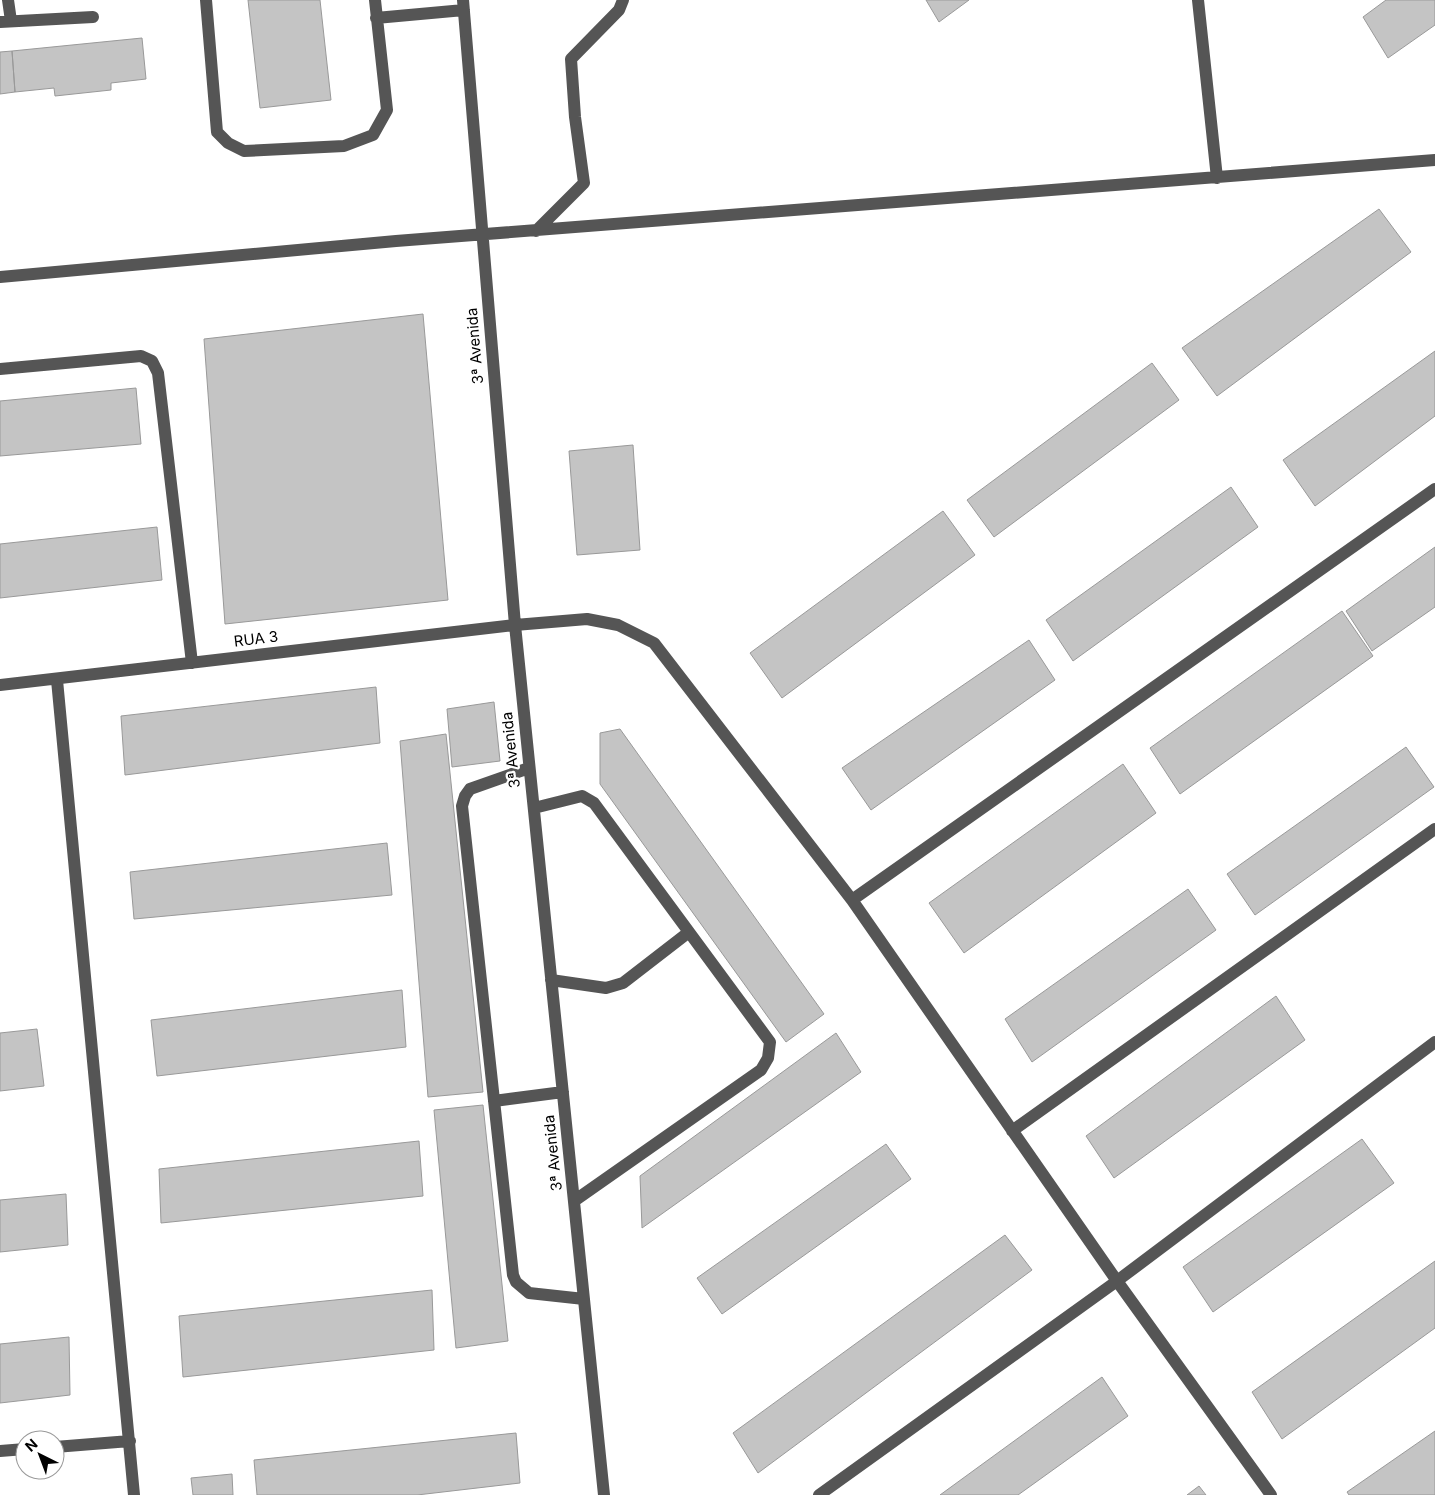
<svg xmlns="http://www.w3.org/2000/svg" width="1435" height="1495" font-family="Inter,sans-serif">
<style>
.building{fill:#c4c4c4;stroke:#999}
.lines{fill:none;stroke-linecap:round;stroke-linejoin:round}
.minor{stroke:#555;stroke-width:12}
.labels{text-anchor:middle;stroke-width:4.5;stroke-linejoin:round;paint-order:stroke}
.street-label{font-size:15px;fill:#000;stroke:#fff}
</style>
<rect width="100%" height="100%" fill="#fff"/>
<path class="building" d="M248 0H320L331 100 260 108Z
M926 0H969L939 22Z
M1386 0H1435V25L1388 58 1363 17Z
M142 38 146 79 111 83V90L55 96 54 88 15 92 12 51Z
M12 51 15 92 0 94V52Z
M1379 209 1411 252 1217 396 1182 348Z
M423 314 448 600 225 624 204 339Z
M1435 351V416L1315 506 1283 460Z
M1152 363 1179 400 994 537 967 500Z
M136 388 141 444 0 456V401Z
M633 445 640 550 577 555 569 451Z
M1231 487 1258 527 1073 661 1046 620Z
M943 511 975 555 782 698 750 653Z
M157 527 162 580 0 598V544Z
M1435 547V607L1372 651 1346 611Z
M1342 611 1373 656 1180 794 1150 748Z
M1029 640 1055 680 871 810 842 768Z
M376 687 380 743 125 775 121 716Z
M494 702 500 761 452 767 447 709Z
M620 729 824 1014 786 1042 600 784V733Z
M446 734 483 1092 428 1097 400 741Z
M1406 747 1434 787 1255 915 1227 874Z
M1123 764 1156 813 964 953 929 903Z
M387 843 392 895 134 919 130 872Z
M1188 889 1216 930 1032 1062 1005 1019Z
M402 990 406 1047 157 1076 151 1020Z
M1276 996 1305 1040 1114 1178 1086 1136Z
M37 1029 44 1086 0 1091V1033Z
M836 1033 861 1072 642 1228 640 1176Z
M483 1105 508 1341 456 1348 434 1110Z
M1362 1139 1394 1183 1213 1312 1183 1267Z
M419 1141 423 1196 161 1223 159 1169Z
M886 1144 911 1179 722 1314 697 1278Z
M66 1194 68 1245 0 1252V1200Z
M1005 1235 1032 1270 758 1473 733 1433Z
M1435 1261V1328L1282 1439 1252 1392Z
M432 1290 434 1350 183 1377 179 1316Z
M69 1337 70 1395 0 1403V1344Z
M1102 1377 1128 1416 1018 1495H940Z
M1435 1431V1495H1349L1347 1492Z
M516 1433 520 1483 417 1495H257L254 1460Z
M232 1474 233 1495H193L191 1478Z
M1199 1486 1206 1495H1187Z"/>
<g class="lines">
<path class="minor" d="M8 0 11 21
M206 0 217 132 228 143 244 151 344 146 373 135 387 110 375 0
M463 0 515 625 604 1495
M1198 0 1217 178
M376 18 464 10
M0 22 93 17
M536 231 584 183 575 117 571 59 619 10 623 0
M0 277 396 241 1435 160
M0 369 141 356 152 361 158 373 192 663
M57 680 134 1495
M0 685 515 625 587 619 618 625 654 643 852 900 1117 1281 1271 1495
M529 768 470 789 465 796 462 806 513 1275 516 1282 529 1293 584 1299
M534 808 582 796 594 803 770 1042 768 1058 761 1070 574 1201
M852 900 1435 489
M551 980 606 988 623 983 689 932
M494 1101 563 1092
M1012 1131 1435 829
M55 1447 130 1441
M0 1451 25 1449
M819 1495 1117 1281 1435 1042"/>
</g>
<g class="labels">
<g class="street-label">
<text transform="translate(475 346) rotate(-95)" y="5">3ª Avenida</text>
<text transform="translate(256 639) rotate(-7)" y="5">RUA 3</text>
<text transform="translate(511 750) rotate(-96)" y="5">3ª Avenida</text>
<text transform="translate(553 1153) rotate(-96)" y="5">3ª Avenida</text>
</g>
</g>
<g transform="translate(40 1455) rotate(318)"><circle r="24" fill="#ffffff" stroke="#999999"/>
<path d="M0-4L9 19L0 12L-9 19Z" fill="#000000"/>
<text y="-8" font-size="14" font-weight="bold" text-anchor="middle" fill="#000000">N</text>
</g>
</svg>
